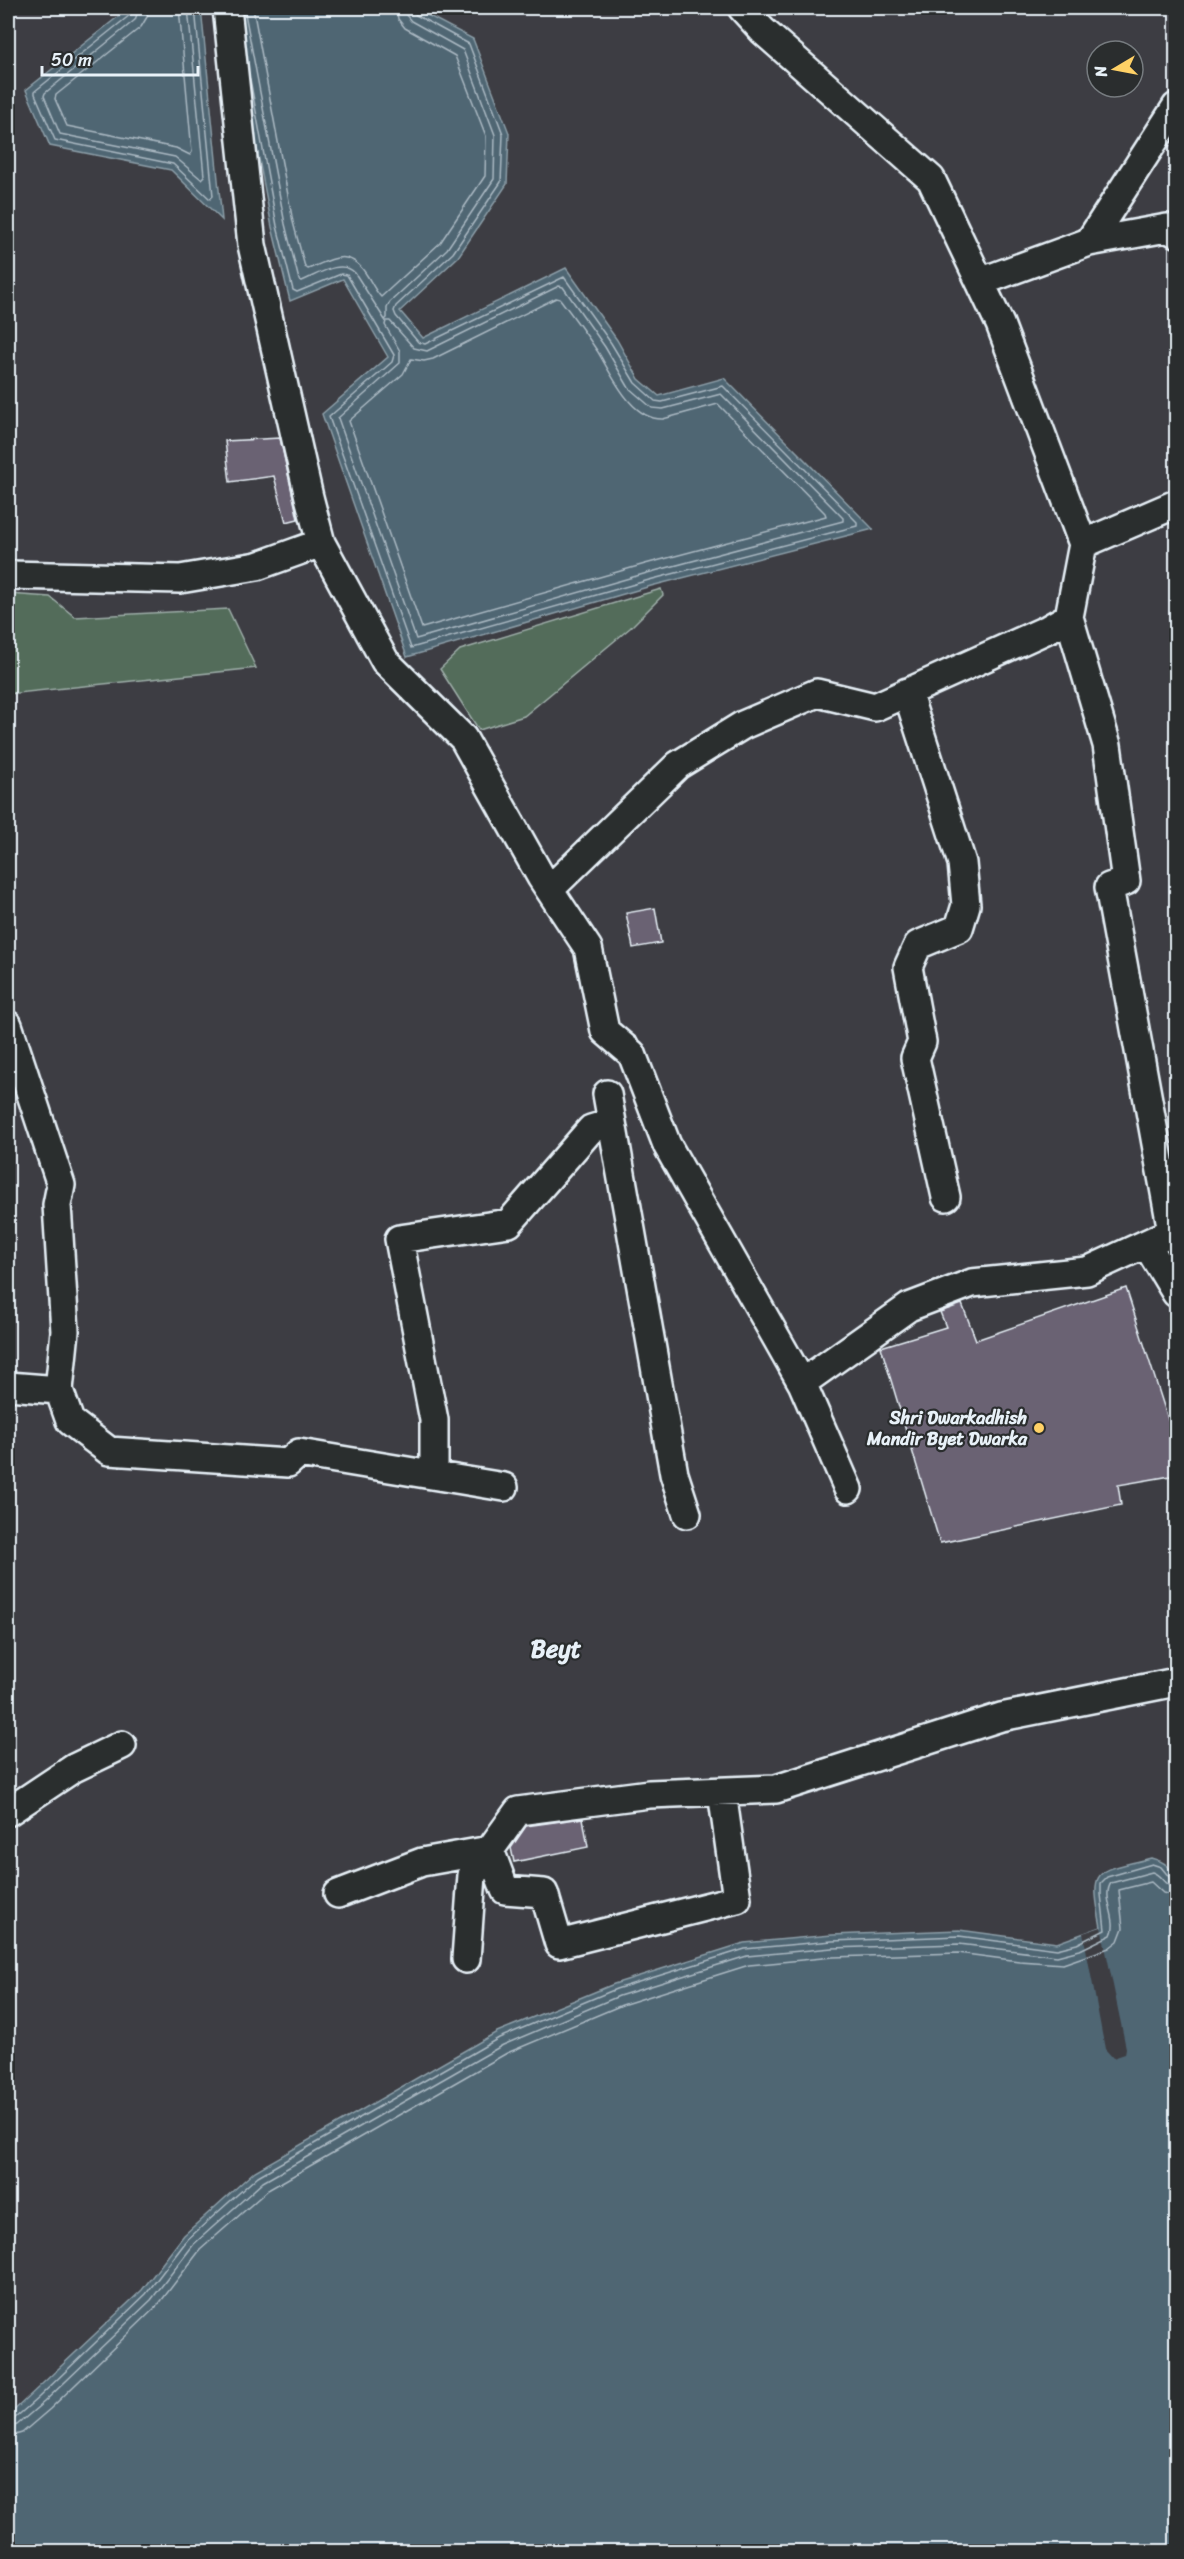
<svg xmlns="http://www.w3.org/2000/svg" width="1184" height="2559" font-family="Sriracha,sans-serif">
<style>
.green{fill:#536c5a;stroke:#9eaea9;stroke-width:1.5}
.water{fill:#4f6673;stroke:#8c9ea8;stroke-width:1.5}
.pier{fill:#3d3d43}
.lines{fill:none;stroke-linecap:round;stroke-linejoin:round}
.shore{stroke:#abb9c3;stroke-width:1.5}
.building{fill:#6a6273;stroke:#e8f1f8;stroke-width:1.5}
.minor-casing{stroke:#e8f1f8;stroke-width:32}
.minor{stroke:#2a2d2e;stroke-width:27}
.poi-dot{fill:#ffd166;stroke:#2a2d2e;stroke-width:2}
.labels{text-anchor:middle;stroke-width:4.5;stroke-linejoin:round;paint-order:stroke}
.poi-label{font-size:18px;font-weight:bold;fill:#e8f1f8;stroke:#2a2d2e;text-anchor:end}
.district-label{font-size:24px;font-weight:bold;fill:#e8f1f8;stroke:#2a2d2e}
</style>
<rect width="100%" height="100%" fill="#3d3d43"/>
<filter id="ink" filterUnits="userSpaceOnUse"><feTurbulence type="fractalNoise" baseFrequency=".0167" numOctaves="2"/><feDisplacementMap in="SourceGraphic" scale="12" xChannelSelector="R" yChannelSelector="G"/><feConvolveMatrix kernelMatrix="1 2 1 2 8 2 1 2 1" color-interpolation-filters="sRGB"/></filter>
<g filter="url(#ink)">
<path class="green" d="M661 589 663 595 630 628 524 716 479 730 440 669 460 650Z
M8 594 50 597 75 617 228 609 256 668 8 694Z"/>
<path class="water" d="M129 8H201L222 220 171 170 50 146 26 90Z
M230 8H414L473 39 509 133 507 184 458 257 400 311 423 338 566 268 617 340 639 379 659 396 724 378 873 529 651 586 407 657 322 414 388 357 343 279 290 301 272 227Z
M1151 1858C1166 1862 1171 1867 1176 1881V2551H8V2416L142 2290 184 2235 255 2171 497 2032 614 1984 744 1943 832 1935 959 1930 1057 1943 1101 1927C1089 1865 1095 1873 1151 1858Z"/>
<path class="pier" d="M1101 1927 1126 2048 1125 2054 1113 2058 1105 2049 1083 1933Z"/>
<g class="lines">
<path class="shore" d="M132 8 130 15 35 91V94L55 140 173 164 210 199 213 196 195 8
M139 8 135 20 45 93 44 96 60 134 175 157 201 179 204 176 188 8
M148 8 147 17 141 27 56 95 55 99 67 126 176 148 190 155 192 152 179 8
M244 8 285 224 299 280 302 281C317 275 341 258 355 273L385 320 387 318V308L390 302 447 249 494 179 495 135 463 50 411 21 406 15 405 8
M253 8 293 222 305 267 308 269C335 258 350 247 368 277 372 284 376 292 381 297L440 243 485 176 486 136 455 56 405 28 398 19 396 8
M250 79 277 226 293 290 297 292 341 274 347 275 394 355 392 362 329 417 411 648 649 580 857 526V522L723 386 662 402 655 401 635 383 611 343 564 277 425 344 418 342 396 316 394 311 396 306 453 253 501 182 503 134 469 44 416 15 412 8
M559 286 563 287 605 347 629 388 652 408 663 409 721 394 843 518V521L647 573 416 639 338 418 400 363V351L385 325 386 321H390L414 348 427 351Z
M556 298 560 299C573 316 586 334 598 352 612 375 631 420 663 419L718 404 825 513 826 516 645 564 422 628 349 421 403 374 411 359 424 361 433 359Z
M8 2420 14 2419 39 2397 146 2294 188 2239 258 2176 499 2038 616 1989 745 1949 832 1941 959 1936 1057 1949 1077 1944 1105 1930 1101 1894V1883L1107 1877 1152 1864 1161 1867 1170 1878 1176 1880
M8 2428 17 2425 44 2402 151 2300 194 2244 263 2182 503 2045 619 1996 747 1956 832 1948 959 1944 1057 1956 1080 1950 1111 1935C1119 1919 1101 1898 1111 1883L1152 1872C1163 1875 1163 1887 1176 1887
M8 2437 22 2433 50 2409 158 2305 200 2250 268 2190 507 2053 622 2005 749 1965 833 1957 958 1953 1019 1961 1063 1964 1109 1948 1118 1941 1123 1928 1119 1890 1151 1882 1163 1893 1176 1896"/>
</g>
<path class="building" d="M280 438 298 519 286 522 274 476 230 482 225 441Z
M655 908 661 943 633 948 626 913Z
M1126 1288 1176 1444V1475L1118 1485 1121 1505 940 1543 881 1347 946 1327 940 1312 962 1304 976 1340Z
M583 1818 588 1847 514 1862 511 1848 526 1826Z"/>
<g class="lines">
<defs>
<path id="minor" d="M227 8 252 245 309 497 321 543 385 661 463 738 541 877 588 948 605 1031 632 1054 667 1145 802 1383 848 1489
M742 8 763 31 931 179 1000 324 1083 544 1069 617
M1089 242 1167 228 1176 233
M980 282 1089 242 1176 107
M1083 544 1176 504
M8 575 180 579 257 566 321 543
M907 692 962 863 966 905 959 928 918 945 908 967 922 1042 915 1058 946 1197
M550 889 678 765 743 725 817 693 875 707 1048 629 1069 617 1107 745 1126 881 1109 887 1172 1231
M8 1025 61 1185 57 1205 65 1331 59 1390 70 1421 109 1451 288 1463 299 1453 504 1487
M607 1094 674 1474 687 1514
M1147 1245 1176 1293
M802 1383 909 1307 972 1283 1087 1271 1176 1230
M8 1386 59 1390
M434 1475V1420L399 1239 509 1223 591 1129 611 1123
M8 1812 74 1768 122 1745
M338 1894 422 1862 490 1850 505 1890 544 1893 559 1944 737 1899 722 1792
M466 1959 472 1875 518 1811 649 1794 776 1789 1001 1717 1176 1682"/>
</defs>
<use href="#minor" class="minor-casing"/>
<use href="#minor" class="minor"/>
</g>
</g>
<circle class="poi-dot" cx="1039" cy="1428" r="6"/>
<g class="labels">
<g class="poi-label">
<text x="1027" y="1424">Shri Dwarkadhish<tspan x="1027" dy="21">Mandir Byet Dwarka</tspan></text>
</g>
<g class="district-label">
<text x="556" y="1657">Beyt</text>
</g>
</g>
<rect width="1184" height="2559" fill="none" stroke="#2a2d2e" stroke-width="30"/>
<rect x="15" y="15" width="1154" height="2529" fill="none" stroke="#e8f1f8" stroke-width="2" filter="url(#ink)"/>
<g transform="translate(1115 69) rotate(260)"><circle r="28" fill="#2a2d2e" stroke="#767b7f" stroke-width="1.5"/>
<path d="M0-4.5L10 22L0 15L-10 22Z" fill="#ffd166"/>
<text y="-9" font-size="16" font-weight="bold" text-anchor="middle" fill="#e8f1f8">N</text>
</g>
<path d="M42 66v9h156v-9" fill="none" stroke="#e8f1f8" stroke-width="3"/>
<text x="51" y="66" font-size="18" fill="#e8f1f8" stroke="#2a2d2e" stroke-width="4.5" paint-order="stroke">50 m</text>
</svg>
